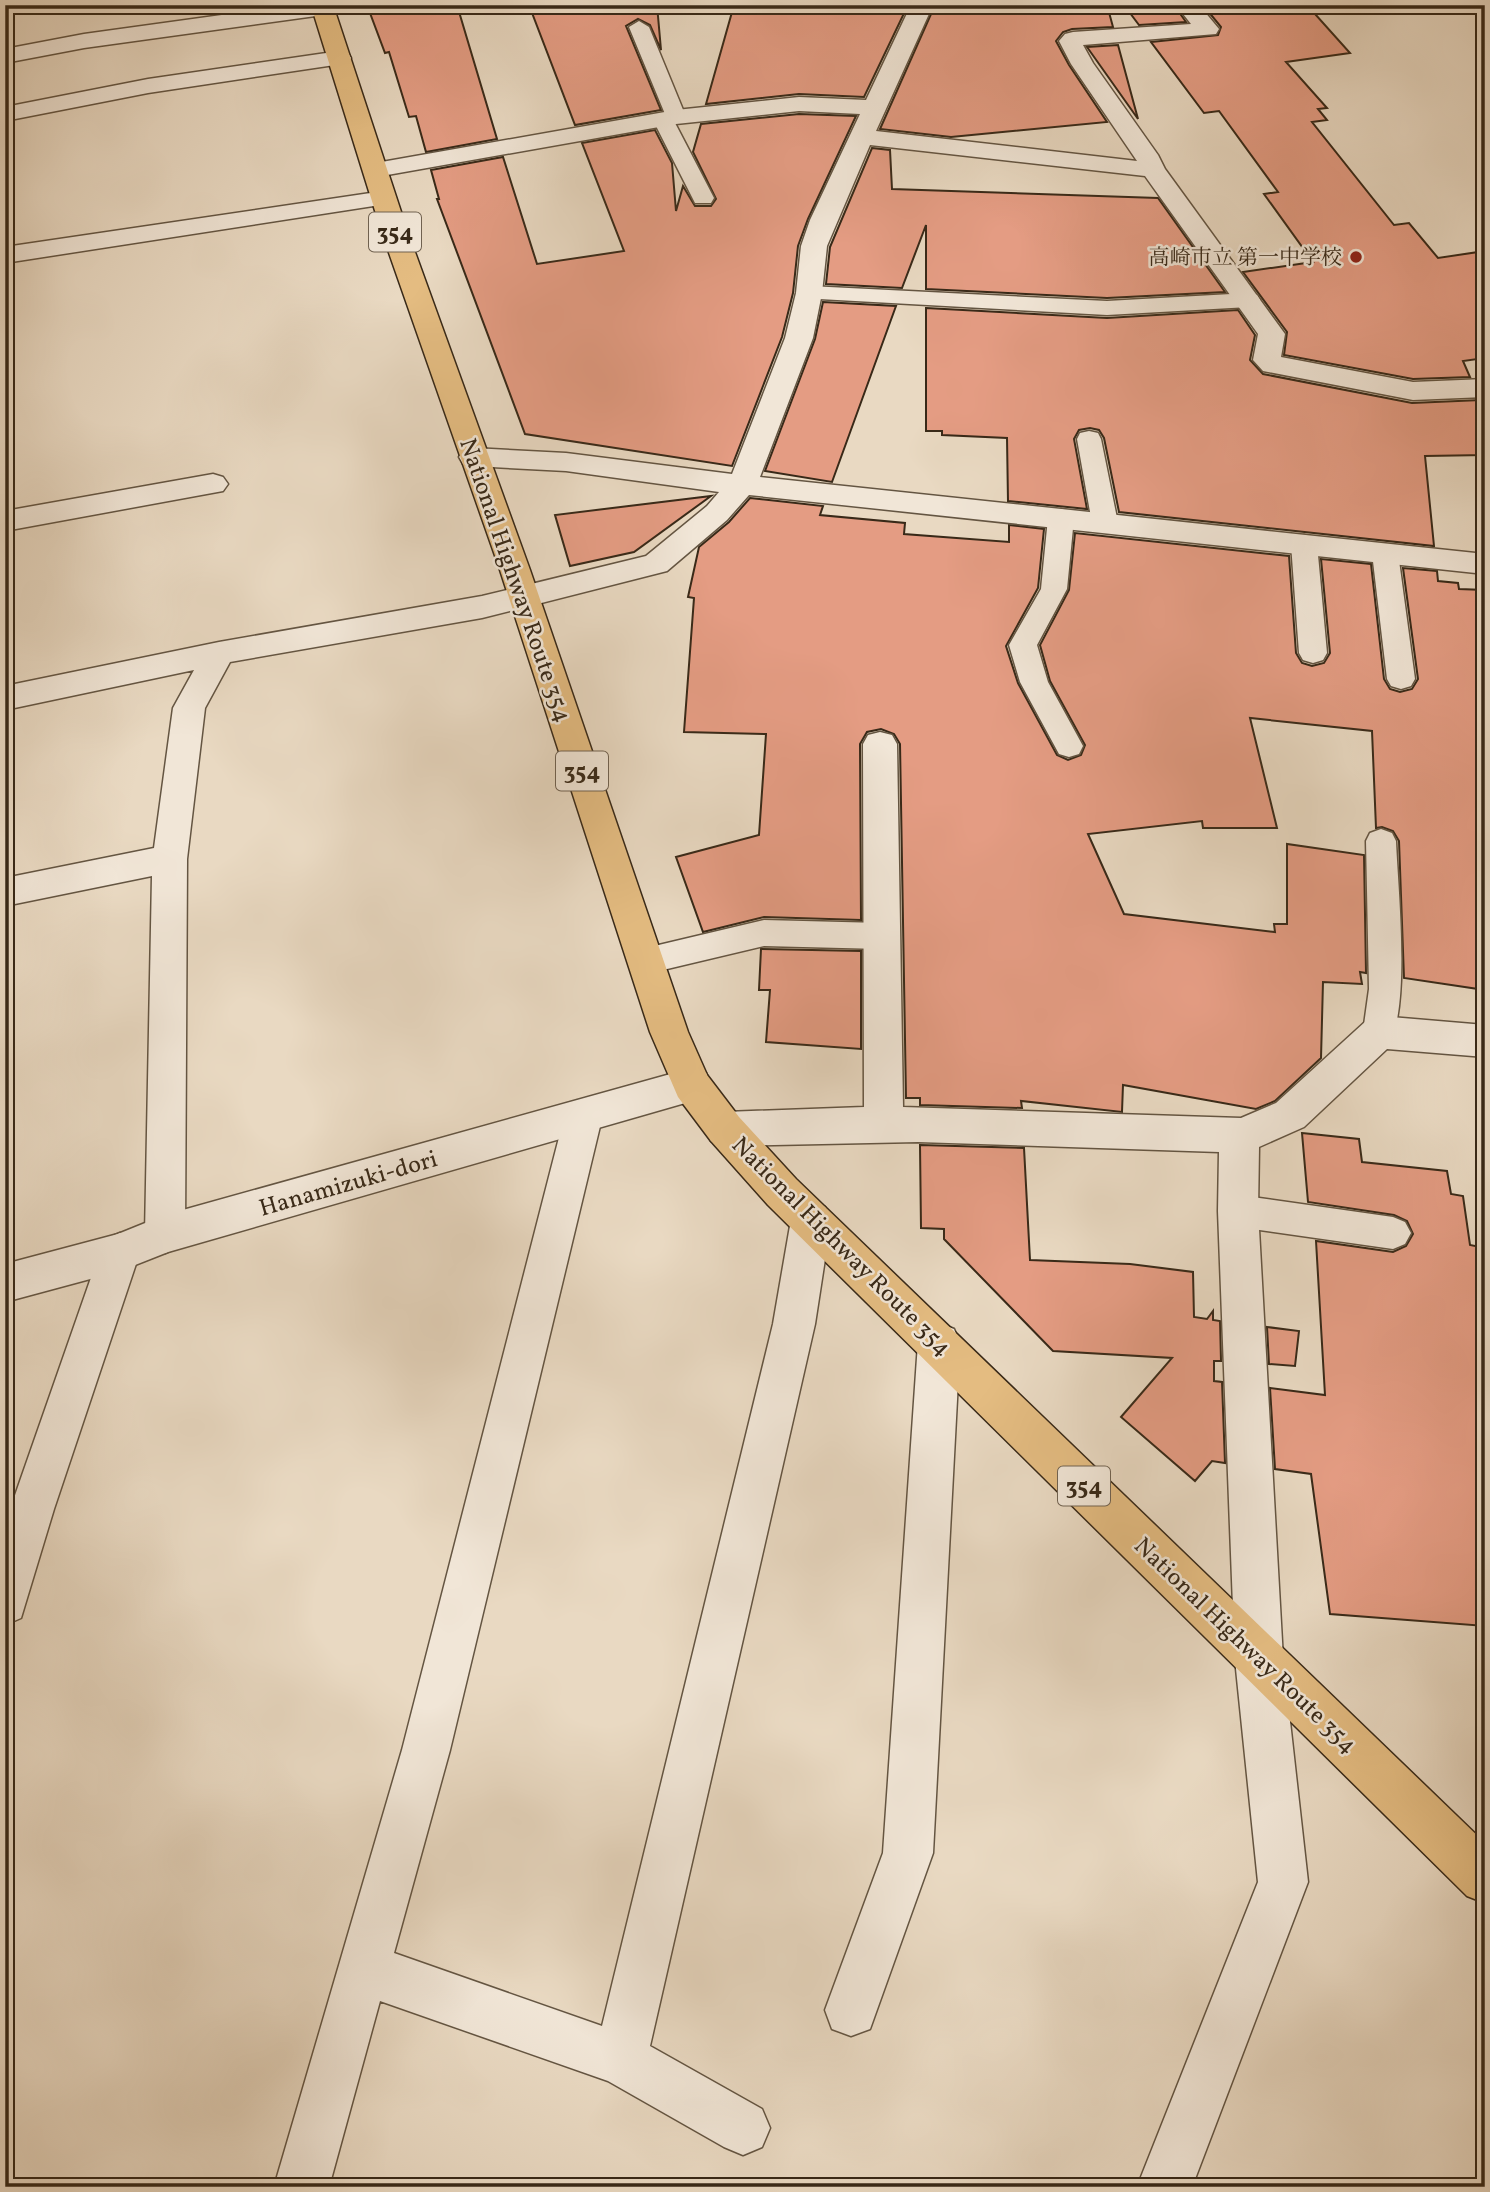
<svg xmlns="http://www.w3.org/2000/svg" width="1490" height="2192" font-family="Vollkorn,'Noto Serif JP',serif">
<style>
.building{fill:#e49c83;stroke:#382918;stroke-width:2}
.lines{fill:none;stroke-linecap:round;stroke-linejoin:round}
.service-casing{stroke:#645542;stroke-width:3}
.minor-casing{stroke:#645542;stroke-width:3}
.tertiary-casing{stroke:#645542;stroke-width:3}
.trunk-casing{stroke:#382918;stroke-width:3}
.service{fill:#f1e6d7;fill-rule:evenodd}
.minor{fill:#f1e6d7;fill-rule:evenodd}
.tertiary{fill:#f1e6d7;fill-rule:evenodd}
.trunk{fill:#e4bc81;fill-rule:evenodd}
.poi-dot{fill:#8f2418;stroke:#f1e6d7;stroke-width:2.5}
.labels{text-anchor:middle;stroke-width:5;stroke-linejoin:round;paint-order:stroke}
.far-poi-label{font-size:21px;fill:#382918;stroke:#f1e6d7;text-anchor:end}
.shield{fill:#f1e6d7;stroke:#706251;stroke-width:2}
.shield-label{font-size:23px;font-weight:bold;fill:#382918}
.street-label{font-size:24px;fill:#382918;stroke:#f1e6d7}
</style>
<rect width="100%" height="100%" fill="#e9d9c2"/>
<filter id="stains"><feTurbulence type="fractalNoise" baseFrequency=".00286" numOctaves="4"/><feColorMatrix values="0 0 0 0 .2 0 0 0 0 .09 0 0 0 0 .02 0 0 0 .5 -.17"/></filter>
<radialGradient id="worn" r=".72"><stop offset=".6" stop-color="#630" stop-opacity="0"/><stop offset="1" stop-color="#630" stop-opacity=".3"/></radialGradient>
<path class="building" d="M367 5H457L497 139 426 152 416 116 409 117 389 52 385 53Z
M529 5H657L661 50 650 25 638 19 626 26 661 110 575 125Z
M734 5H908L864 97 799 94 706 104Z
M935 5H1107L1113 27 1072 29 1063 32 1056 41 1069 65 1107 122 951 137 880 129Z
M1124 5H1174L1186 22 1139 25Z
M1203 5H1307L1350 53 1286 62 1327 108 1318 109 1327 120 1312 122 1394 225 1409 223 1438 258 1485 251V358L1463 361 1470 377 1413 379 1284 355 1287 332 1243 272 1313 262 1264 194 1278 192 1219 111 1204 113 1151 42 1218 35 1221 27Z
M1118 45 1138 119 1087 47Z
M799 114 856 116 808 219 798 246 793 293 782 337 732 466 525 434 437 199H439L431 170 503 157 537 264 624 251 582 143 655 130 672 163 676 211 683 186 695 206H711L716 199 693 152 701 124Z
M872 148 890 150 892 189 1158 198 1225 292 1107 298 926 289V225L902 288 826 284 830 247Z
M823 302 896 306 832 482 765 471 815 339Z
M926 308 1107 318 1238 310 1255 335 1250 360 1263 374 1412 403 1481 400 1485 409V455L1425 456 1434 546 1119 512 1104 438 1099 430 1090 428 1079 430 1074 439 1087 509 1008 501 1007 438 942 435V431H926Z
M711 496 634 552 570 566 555 515Z
M750 498 823 506 820 515 905 523 904 534 1009 542V525L1044 529 1038 588 1006 646 1018 683 1057 755 1068 760 1081 755 1085 745 1050 681 1040 645 1069 590 1075 533 1289 556 1296 653 1302 663 1312 666 1324 663 1330 653 1321 559 1371 564 1384 679 1390 689 1400 692 1412 689 1418 679 1403 568 1437 571 1438 581 1458 583 1459 589 1485 590V990L1404 978 1399 841 1393 831 1382 827 1376 828 1372 731 1250 718 1277 828H1203L1202 821 1088 834 1124 914 1275 932 1274 924H1287V844L1364 855 1366 973 1360 972 1362 984 1323 982 1321 1058 1275 1101 1256 1109 1123 1085 1122 1112 1021 1101 1022 1108 920 1105V1098H906L900 744 894 734 881 729 867 732 860 744 861 920 764 917 703 932 676 857 759 835 766 734 684 732 694 598 688 597 699 547 729 522Z
M761 949 861 951V1049L766 1042 770 990H759Z
M1302 1133 1359 1139 1362 1162 1447 1171 1451 1194 1463 1196 1470 1245 1485 1248V1626L1330 1614 1311 1474 1275 1469 1270 1388 1325 1395 1316 1241 1393 1252 1406 1246 1413 1234 1407 1221 1394 1215 1308 1202Z
M920 1145 1024 1148 1030 1260 1130 1264 1193 1272 1194 1317 1207 1319 1213 1311V1320L1220 1321 1221 1361H1214V1381L1222 1382 1225 1463 1212 1461 1195 1481 1121 1417 1172 1358 1053 1351 944 1239V1229L921 1228Z
M1267 1327 1299 1331 1295 1366 1269 1364Z"/>
<g class="lines">
<defs>
<path id="service" d="M639 21 649 27 686 117 683 121 675 123 714 198 711 203H695L653 120 656 116 665 114 629 27Z
M809 286 1107 301 1249 293 1257 295 1260 300 1257 305 1249 307 1107 315 801 298 798 293 801 288Z
M1089 431 1098 433 1101 439 1118 523 1114 529 1105 532 1096 529 1092 523 1077 439 1080 433Z
M1061 509 1070 512 1074 518 1067 589 1037 645 1048 682 1083 746 1079 754 1069 757 1059 754 1020 682 1009 645 1041 589 1048 518 1052 512Z
M1304 535 1313 538 1317 544 1327 653 1323 660 1313 663 1303 660 1299 653 1291 544 1295 538Z
M1385 544 1394 547 1398 553 1415 679 1411 686 1401 689 1391 686 1387 679 1372 553 1376 547Z
M1381 829 1392 833 1396 841C1398 889 1410 1002 1390 1042L1379 1046 1368 1042 1363 1032 1369 989 1366 841 1370 833Z
M764 920 881 923 892 927 897 936 892 945 881 949 764 946 646 974 635 970 630 961 635 952 646 948Z
M1238 1195 1393 1217 1405 1222 1411 1233 1405 1244 1393 1249 1238 1227 1226 1222 1221 1211 1226 1200Z"/>
<path id="minor" d="M295 5H332L334 8 331 13 323 15 84 48 5 63V49L84 34Z
M911 5H933L876 131 1137 161 1071 64 1059 41 1065 34 1073 32 1191 24 1176 5H1199L1219 29 1216 34 1083 45 1093 63 1158 155 1165 169 1285 334 1281 357 1413 382 1485 379V397L1413 400 1263 371 1253 360 1258 334 1145 176 870 145 827 246 822 293 813 338 760 477 1485 554V574L749 495 727 520 667 571 482 618 230 662 205 708 187 859 185 1234 179 1247 165 1253 151 1247 145 1234 152 876 5 906V878L154 848 173 708 194 670 5 710V686L219 642 482 596 646 556 707 506 719 492 566 471 473 466 463 464 459 457 463 450 473 448 566 453 732 474 785 338 796 293 801 246 810 220 860 114 799 111 676 124 376 177 367 175 364 170 367 165 376 163 676 110 799 97 866 100Z
M340 51 348 53 351 58 348 63 148 93 5 121V107L148 79Z
M213 474 223 477 228 484 223 491 5 531V511Z
M880 732 892 735 897 744 903 1107 1241 1118 1276 1103 1366 1021 1379 1016 1485 1025V1057L1387 1049 1304 1127 1259 1147 1258 1211 1283 1659 1308 1882 1192 2187H1137L1258 1882 1235 1659 1218 1211 1219 1152 918 1142 725 1146 711 1141 706 1129 711 1117 725 1112 864 1107 863 744 868 735Z
M583 1101 597 1106 602 1118 450 1750 394 1953 602 2026 773 1324 791 1220 797 1207 811 1202 825 1207 831 1220 815 1324 650 2046 762 2109 770 2128 762 2147 743 2155 724 2147 608 2081 380 2001 329 2187H274L402 1750 564 1118 569 1106Z
M120 1233 134 1239 140 1252 54 1509 21 1618 5 1625V1524L100 1252 106 1239Z
M939 1323 954 1329 960 1343 933 1853 870 2029 851 2036 832 2029 825 2010 883 1853 918 1343 924 1329Z"/>
<path id="tertiary" d="M384 191 393 193 396 198 393 203 5 263V247Z
M692 1068 706 1073 711 1085 706 1097 168 1252 120 1271 5 1302V1264L118 1234 165 1215Z"/>
<path id="trunk" d="M311 5H333L407 230 530 570 688 1032 707 1075 739 1117 796 1179 1485 1843V1903L1467 1896 768 1205 711 1141 678 1097 650 1032 500 570 381 230Z"/>
</defs>
<use href="#service" class="service-casing"/>
<use href="#minor" class="minor-casing"/>
<use href="#tertiary" class="tertiary-casing"/>
<use href="#trunk" class="trunk-casing"/>
<use href="#service" class="service"/>
<use href="#minor" class="minor"/>
<use href="#tertiary" class="tertiary"/>
<use href="#trunk" class="trunk"/>
</g>
<circle class="poi-dot" cx="1356" cy="257" r="7"/>
<g class="labels">
<g class="far-poi-label">
<text x="1342" y="264">高崎市立 第一中学校</text>
</g>
<g class="shield">
<rect x="369" y="212.5" width="52" height="39" rx="5"/>
<rect x="556" y="751.5" width="52" height="39" rx="5"/>
<rect x="1058" y="1466.5" width="52" height="39" rx="5"/>
</g>
<g class="shield-label">
<text x="395" y="240">354</text>
<text x="582" y="779">354</text>
<text x="1084" y="1494">354</text>
</g>
<g class="street-label">
<text transform="translate(516 580) rotate(71)" y="8">National Highway Route 354</text>
<text transform="translate(348 1183) rotate(-16)" y="8">Hanamizuki-dori</text>
<text transform="translate(842 1246) rotate(45)" y="8">National Highway Route 354</text>
<text transform="translate(1246 1645) rotate(44)" y="8">National Highway Route 354</text>
</g>
</g>
<rect width="1490" height="2192" fill="none" stroke="#e9d9c2" stroke-width="28"/>
<rect x="7" y="7" width="1476" height="2178" fill="none" stroke="#382918" stroke-width="3.5"/>
<rect x="14" y="14" width="1462" height="2164" fill="none" stroke="#382918" stroke-width="2"/>
<rect width="100%" height="100%" filter="url(#stains)"/>
<rect width="100%" height="100%" fill="url(#worn)"/>
</svg>
